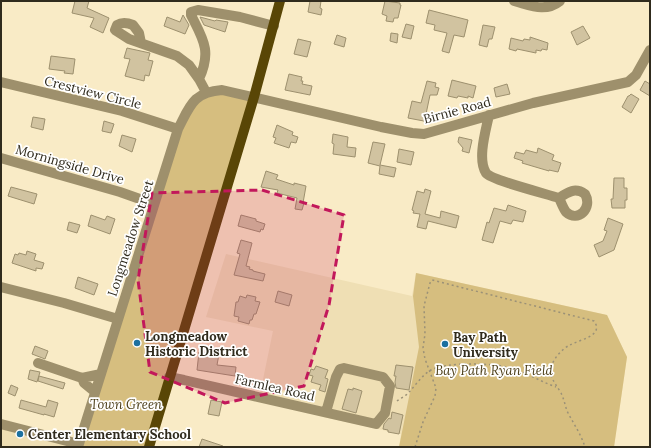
<svg xmlns="http://www.w3.org/2000/svg" width="651" height="448" font-family="Lora,serif">
<style>
.built{fill:#efdfb4}
.green{fill:#d6be7f}
.building{fill:#d1c3a0;stroke:#9d906e}
.lines{fill:none;stroke-linecap:round;stroke-linejoin:round}
.path{stroke:#9b9177;stroke-width:1.5;stroke-dasharray:2 3;stroke-linecap:butt}
.minor{stroke:#9e906c;stroke-width:10}
.major{stroke:#594606;stroke-width:10}
.marked{fill:#c2185b;fill-opacity:0.2;stroke:#c2185b;stroke-width:3;stroke-dasharray:8 5;stroke-linejoin:round}
.poi-dot{fill:#1b70a0;stroke:#fff;stroke-width:1.5}
.labels{text-anchor:middle;stroke-width:3.5;stroke-linejoin:round;paint-order:stroke}
.street-label{font-size:13px;fill:#302b1d;stroke:#fff}
.poi-label{font-size:13px;font-weight:bold;fill:#302b1d;stroke:#fff;text-anchor:start}
.park-label{font-size:13px;font-style:italic;fill:#4d3f19;stroke:#fff}
</style>
<rect width="100%" height="100%" fill="#f9ebc6"/>
<path class="built" d="M226 254 412 296 416 273 607 315 627 357 614 447H399L401 434 323 417 260 394 273 331 206 317Z
M1 424 78 447H1Z"/>
<path class="green" d="M203 93 254 97 149 447H78L178 129Z
M416 273 607 315 627 357 614 447H399L419 347 413 296Z"/>
<path class="building" d="M75 1H89L87 8 109 18 103 33 90 27 94 18 72 13Z
M310 1H321L320 8 322 9 321 15 308 12Z
M385 1 400 3V5H401L398 18H394L393 22 386 21 387 16 382 14Z
M429 10 468 20 464 37 454 35 449 53 442 51 447 33 434 30 435 25 426 23Z
M183 15 189 25 185 34 164 26 167 17 180 22Z
M200 17 215 21 216 20 228 22 225 32 204 25Z
M406 24 414 26 411 39 402 37Z
M483 25 495 27 492 39H489L487 47 479 45Z
M583 26 590 38 577 45 571 32Z
M391 33 398 34 397 43 390 41Z
M337 35 346 38 344 47 334 44Z
M530 37 548 43 547 50 542 49 541 51 536 50V53L517 49 516 51 509 49 511 38 523 41 524 39 530 40Z
M298 39 311 42 307 57 294 54Z
M127 48 150 53 148 60 153 61 149 76 145 75 144 81 125 76 130 59 124 58Z
M51 56 75 59 73 74 64 73 65 71 49 69Z
M289 74 302 77 301 81H303L302 84 312 86 310 95 285 90Z
M452 80 476 86 473 98 468 96V98L458 96 457 98 448 96Z
M427 81 436 83 435 87 439 88 437 95H430L426 114 431 115 429 122 408 118 412 101 421 103Z
M645 81 650 84V96L640 90Z
M507 84 510 94 496 97 494 88Z
M631 94 639 99 631 113 622 107 628 96H629Z
M33 117 45 119 43 130 31 127Z
M104 121 114 124 111 133 102 131Z
M277 125 293 132 292 135 298 137 296 143 291 142 289 148 274 143 276 138 273 137Z
M333 134 348 137 347 147 356 148 355 157 333 154 334 144 332 143Z
M122 135 136 139 132 152 119 146Z
M459 137 472 140 469 153 462 151 463 148 458 142Z
M373 142 385 144 380 165 396 168 394 177 379 174 380 166 368 163Z
M538 148 554 155 552 160 561 163 558 172 549 170V171L522 163 523 161 514 158 516 152 524 154 526 150 537 153Z
M399 149 414 152 411 165 397 162Z
M266 171 278 175 276 179 294 185V183L306 186 303 203H304L302 210 295 209 297 198 277 193 278 190 261 187Z
M614 178H624V188H627V200H625V208H612L611 199H613Z
M11 187 37 194 34 204 8 196Z
M425 189 431 191 425 214 440 218 441 211 459 216 456 228 428 221 426 229 417 227 420 214 413 213 414 211 412 210 417 191 424 193Z
M508 205 526 211 523 222 513 220 511 224 500 221 493 243 482 240 487 222 489 223 494 208 506 211Z
M91 215 105 220 107 216 115 219 110 234 88 226Z
M241 215 256 219V221L265 224 263 230 261 229 260 232 238 226Z
M608 218 623 224 614 250 599 257 594 245 603 241 607 231 604 230Z
M69 222 80 225 77 233 67 230Z
M241 240 252 243 246 266 250 267 249 269 253 270V271L265 274 263 281 234 275 240 254 237 253Z
M27 251 36 254 34 260 44 263 42 269 36 268V271L12 263 15 254 18 255 19 253 26 255Z
M78 277 98 284 94 295 75 288Z
M278 291 292 295 289 306 275 302Z
M247 295 256 297 255 301 260 302 256 314H254L252 320H250L249 324 238 321 239 317 234 316 236 302H238L240 296 246 298Z
M35 346 48 351 45 359 32 354Z
M199 352 219 354 217 365 236 367 235 376 197 370Z
M396 365 413 367 409 390 396 388 395 382 396 376H394Z
M316 366 328 370 325 378 328 379 325 392 319 390 321 385 311 382 313 376 309 375 311 369 314 370Z
M30 370 40 372 37 382 28 379Z
M39 376 65 383 63 389 38 381Z
M11 385 18 388 15 396 8 393Z
M353 388 362 391 356 413 342 409 348 389 353 390Z
M21 400 46 407 48 400 58 403 54 417 44 414V415L19 408Z
M211 400 222 402 219 416 208 414Z
M392 412 403 415 399 434 388 432V430L383 429 384 424 389 418 391 419Z
M202 439 223 446V447H199Z"/>
<g class="lines">
<path class="path" d="M397 401C401 398 406 396 409 392 416 385 422 375 431 370 446 362 490 363 507 367 524 371 539 381 556 387
M415 447 423 422 435 396 436 388 425 359 423 348 425 334 424 306 430 283 432 280 594 321C605 336 578 340 570 345 563 348 554 358 552 365 548 377 556 384 561 393 564 399 565 405 567 411 573 423 581 434 585 447"/>
<path class="minor" d="M514 1C530 5 545 13 560 1
M141 43 139 33 133 25C128 23 122 22 117 25L115 30 129 39 177 56 189 65 199 79 206 92
M199 79C212 51 203 39 191 15V12L198 10 240 17 274 26
M1 82 122 111 178 129
M489 115C486 130 477 159 486 173 491 180 547 194 559 198 561 202 563 208 566 212 578 223 593 208 585 194 575 187 568 192 559 198
M1 158 120 192 154 204
M1 287 64 303 118 319
M38 363 82 378 101 374
M169 377 184 380 376 424 385 413 390 386 383 377 344 368 340 369 336 377 326 412
M82 378 84 383 95 392
M1 424 79 444
M78 447 178 129C190 106 193 92 222 90L381 127 412 133 424 134 533 103 628 82 636 75 650 50"/>
<path class="major" d="M149 447 254 97 280 1"/>
</g>
<path class="marked" d="M262 190 344 215 329 305 304 386 225 403 150 372 138 280 152 193Z"/>
<g class="poi-dot">
<circle cx="137" cy="343" r="4"/>
<circle cx="445" cy="344" r="4"/>
<circle cx="20" cy="434" r="4"/>
</g>
<g class="labels">
<g class="street-label">
<text transform="translate(93 92) rotate(14)" y="5">Crestview Circle</text>
<text transform="translate(457 110) rotate(-15)" y="5">Birnie Road</text>
<text transform="translate(70 164) rotate(16)" y="5">Morningside Drive</text>
<text transform="translate(130 238) rotate(-72)" y="5">Longmeadow Street</text>
<text transform="translate(275 387) rotate(13)" y="5">Farmlea Road</text>
</g>
<g class="poi-label">
<text x="145" y="341">Longmeadow<tspan x="145" dy="15">Historic District</tspan></text>
<text x="453" y="342">Bay Path<tspan x="453" dy="15">University</tspan></text>
<text x="28" y="439">Center Elementary School</text>
</g>
<g class="park-label">
<text x="494" y="375">Bay Path Ryan Field</text>
<text x="126" y="409">Town Green</text>
</g>
</g>
<rect width="651" height="448" fill="none" stroke="#302b1d" stroke-width="4"/>
</svg>
